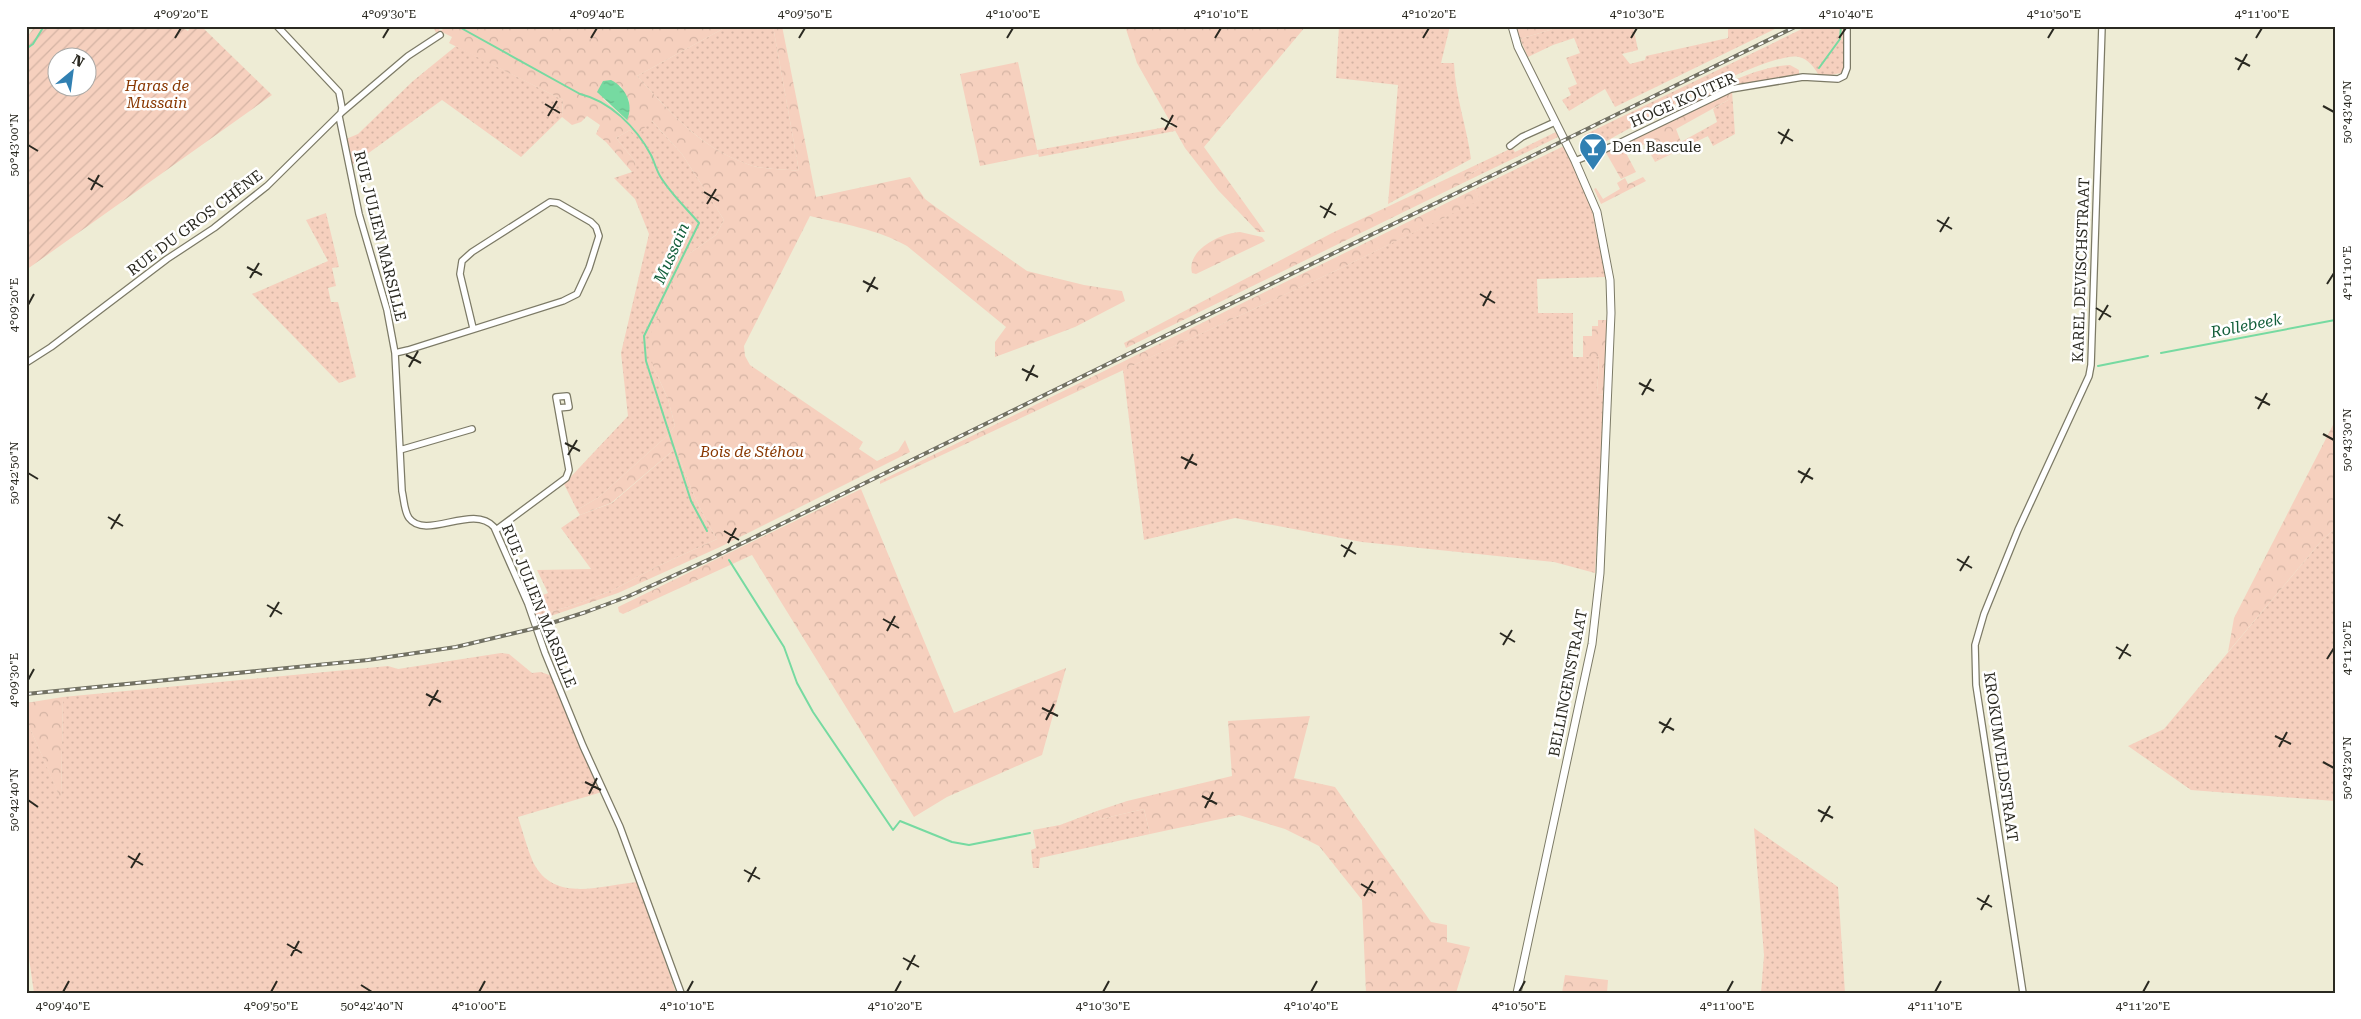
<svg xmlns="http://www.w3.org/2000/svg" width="2361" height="1019" font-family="'Roboto Serif',serif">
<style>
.grass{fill:url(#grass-dots)}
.forest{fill:url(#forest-crowns);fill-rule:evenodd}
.garden{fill:url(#garden-furrows);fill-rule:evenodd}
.water{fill:url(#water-ripples)}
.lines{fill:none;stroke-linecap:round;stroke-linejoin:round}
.stream{stroke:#76daa1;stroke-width:2}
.minor-casing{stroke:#7c7a66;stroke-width:8}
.tertiary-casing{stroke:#7c7a66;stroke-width:9}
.minor{stroke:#fff;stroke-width:5.5}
.tertiary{stroke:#fff;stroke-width:7}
.rail-casing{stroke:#727163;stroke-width:4}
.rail{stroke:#fff;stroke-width:2;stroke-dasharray:5.5;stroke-linecap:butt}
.ticks{fill:none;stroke:#2a2921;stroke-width:2}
.labels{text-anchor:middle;stroke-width:5;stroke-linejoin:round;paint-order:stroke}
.park-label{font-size:15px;font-style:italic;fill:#883700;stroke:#fff}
.street-label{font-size:15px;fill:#2a2921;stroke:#fff}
.poi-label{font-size:15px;fill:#2a2921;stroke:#fff;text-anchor:start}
.water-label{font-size:16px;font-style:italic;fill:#125e3a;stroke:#fff}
.neatline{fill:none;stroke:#2a2921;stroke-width:2}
.ticks-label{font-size:12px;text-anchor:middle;fill:#2a2921}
</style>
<defs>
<pattern id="grass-dots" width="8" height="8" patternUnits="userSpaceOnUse" patternTransform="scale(1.25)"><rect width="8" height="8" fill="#f6d0be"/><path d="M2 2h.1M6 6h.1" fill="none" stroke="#d3b3a3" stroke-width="1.8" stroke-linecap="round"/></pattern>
<pattern id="forest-crowns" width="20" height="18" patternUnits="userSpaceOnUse" patternTransform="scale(1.25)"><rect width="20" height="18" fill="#f6d0be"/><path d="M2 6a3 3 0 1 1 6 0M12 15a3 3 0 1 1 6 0" fill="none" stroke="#d3b3a3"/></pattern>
<pattern id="garden-furrows" width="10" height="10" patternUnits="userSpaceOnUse" patternTransform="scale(1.25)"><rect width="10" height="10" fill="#f6d0be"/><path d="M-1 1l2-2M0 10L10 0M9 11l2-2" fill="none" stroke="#d3b3a3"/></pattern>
<pattern id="water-ripples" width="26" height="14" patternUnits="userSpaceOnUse" patternTransform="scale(1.25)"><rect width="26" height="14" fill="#76daa1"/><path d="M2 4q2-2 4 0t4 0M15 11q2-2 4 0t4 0" fill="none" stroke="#66bb8a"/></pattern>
</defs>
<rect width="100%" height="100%" fill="#eeecd5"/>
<path class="grass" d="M728 26H773L799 171C784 169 765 170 750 165 701 149 670 112 637 76Z
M1339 26H1450L1441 63H1454C1455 96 1467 127 1471 159L1388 204 1398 85 1336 78Z
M1563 26H1633L1638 50 1622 54 1630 64 1645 60 1646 56 1728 38V26H1781L1615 107 1605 89 1569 111 1562 100 1571 95 1568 88 1577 84 1566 58 1580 53 1574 38 1553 45 1528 57 1520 39Z
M1808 26H1844L1845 66 1841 73 1826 76 1818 74C1814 67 1808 59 1799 57 1770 50 1632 127 1600 145H1595L1584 135Z
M456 46 563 100 562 117 521 157 442 100 352 165 346 139 358 134 413 81Z
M1790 65 1799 70V75L1742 85 1687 109 1685 104C1717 89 1753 67 1790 65Z
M1732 91 1735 134 1713 146 1708 136 1655 162 1654 160 1679 146 1681 142 1717 122 1713 109 1730 99 1729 92Z
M651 120 682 154 724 220 716 235 683 258 653 366 668 399 675 426 667 436 599 497 577 510 564 484 628 416 621 353 649 234 635 199 614 178 632 172 635 167 634 160 616 138 630 130 635 135Z
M1172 126 1175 131 1039 157 1037 150Z
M1556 132 1558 137 1467 181 1465 177 1480 168 1478 164 1512 148 1515 152Z
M1564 146 1592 210 1606 277 1537 279 1538 313H1573V357H1599L1597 394 1605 395 1595 573 1554 562 1362 542 1235 518 1144 540 1123 370 1335 271 1479 200 1475 189Z
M326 213 339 267 332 268 336 286 328 288 331 302H338L356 377 339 383 252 294 328 261 306 220Z
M676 448C687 480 699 510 717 539L656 567 613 590 574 605 536 616 530 600 548 593 537 570 591 569 561 528 580 515 612 503Z
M2335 529V801L2191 790 2128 746 2164 729 2323 539Z
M501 653 509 654 532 673 541 672 552 676 602 792 518 817C523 832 527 848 533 862 554 904 601 885 638 882L676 993H34L26 937V719L61 799 63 697 388 666 398 669Z
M1144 809 1150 834 1040 858 1039 868H1033L1031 850 1036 848 1033 830 1060 825 1097 811 1101 819Z
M1754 828 1838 887 1845 993H1761L1764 955Z"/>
<path class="forest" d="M433 26H438L440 31 448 26H728L637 76C671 113 700 148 750 165 764 170 783 169 799 171L773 26H782L816 197 910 177 925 199 937 208 1027 271 1084 285 1122 291 1125 301 1075 327 995 357V342L1006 327 907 246C877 229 843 224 810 216L744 346 745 356 750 365 863 442 859 449 877 461 898 451 905 440 910 452 720 547 618 593 539 620 536 616 574 605 613 590 656 567 717 539C699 510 687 480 676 448L611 503 580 515 577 510 599 497 667 436 675 426 668 399 653 366 648 340 683 258 716 235 724 220 682 154 652 121 635 136 630 130 616 138 634 160 636 167 632 172 606 142 596 134 600 125 587 116 581 122 572 125 562 117 563 100 449 43 452 37 440 31 436 33ZM620 85 629 100 627 120 603 99Z
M1125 26H1306L1204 147 1265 232H1258L1218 190 1185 148 1137 63Z
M1524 26H1563L1520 39 1516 28Z
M1018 62 1038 154 980 166 960 74Z
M1729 92 1730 99 1676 129 1681 142 1679 146 1654 160 1645 144 1626 153 1636 172 1621 179 1605 151Z
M1478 164 1480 168 1465 177 1467 181 1126 348 1124 343 1332 233Z
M1643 177 1646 181 1601 204 1594 189 1596 188 1603 199 1620 189 1617 183 1625 178 1628 184Z
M1475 189 1480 200 1335 271 880 484V481Z
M1240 232 1262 237 1265 241 1196 274 1192 273C1186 250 1221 233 1240 232Z
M1598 320H1608L1605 395 1597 394 1599 357H1583V336H1592V326H1598Z
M2335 421V529L2323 539 2228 652 2234 618Z
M861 489 954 713 1066 668 1042 755 947 797 914 817 752 555 623 614 619 612 618 607Z
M63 697 61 800 26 719V703Z
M1310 716 1294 778 1335 787 1431 922 1447 925V942L1470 947 1456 993H1366L1362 900 1319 846 1285 829 1239 815 1150 834 1144 809 1101 819 1097 811 1127 801 1232 776 1228 721Z
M1565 975 1608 980 1607 993H1562Z"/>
<path class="garden" d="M35 26H180L188 31 191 26H201L272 95 26 270V39ZM58 58H88V88H58Z"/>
<path class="water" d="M611 80C626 88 634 104 627 120L597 92 603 81Z"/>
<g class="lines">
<path class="stream" d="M461 28 580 94C610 101 636 127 651 155 654 161 656 169 660 176 670 193 686 208 699 223L644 336 646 361 691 501 707 531
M26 49 33 44 44 26
M1819 68 1840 39 1841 26
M2161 353 2335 320
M2098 366 2148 356
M729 560 784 647 797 683 813 712 893 830 900 821 952 842 969 845 1030 833"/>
<defs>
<path id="minor" d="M277 26 339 92 342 108 341 113
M339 116 359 214 387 310 395 353 402 491C404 499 404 511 409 518 426 541 473 503 494 527L528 604 545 653 583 746 620 827 681 993
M1510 146 1522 137 1555 122
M1575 161 1615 145 1731 89 1803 77 1838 79 1844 76 1847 68V26
M395 353 408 350 563 301 577 294 589 268 599 236 596 227 591 222 558 203 550 202 472 252 462 261 460 274 473 328
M26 363 51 347 167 259 214 228 267 186 341 113 408 56 440 35
M400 450 472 429
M496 530 566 478 569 470 558 408 569 407 567 396 556 397 558 408
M2023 993 1976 685 1975 645 1984 614 2018 530 2089 376 2091 365 2102 26"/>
<path id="tertiary" d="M1512 26 1518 47 1575 161 1597 212 1610 280 1611 313 1600 573 1592 644 1517 993"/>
</defs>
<use href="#minor" class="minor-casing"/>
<use href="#tertiary" class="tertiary-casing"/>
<use href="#minor" class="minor"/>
<use href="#tertiary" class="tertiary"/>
<defs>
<path id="rail" d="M26 694 368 660 456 647 536 628 586 612 629 596 712 558 1797 26"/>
</defs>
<use href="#rail" class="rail-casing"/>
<use href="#rail" class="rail"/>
</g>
<path class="ticks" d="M175 38 181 28M383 38 389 28M591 38 597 28M799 38 805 28M1007 38 1013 28M1215 38 1221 28M1423 38 1429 28M1631 38 1637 28M1839 38 1846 28M2048 38 2054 28M2256 38 2262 28M2235 58 2250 66M2238 70 2247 54M545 104 560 113M2323 106 2334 112M548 116 557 101M1161 118 1177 127M1165 130 1173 115M1778 132 1793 141M1781 144 1789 129M28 145 38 151M88 178 103 187M91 190 99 175M704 192 719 201M707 204 716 189M1320 206 1336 215M1324 218 1332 203M1937 220 1952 229M1940 232 1949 217M247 267 262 275M250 278 259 263M863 281 878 289M2327 284 2334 273M867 292 875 277M1480 294 1495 303M28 305 34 294M1483 306 1491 291M2096 308 2111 317M2099 320 2108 305M406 355 421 363M409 367 418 351M1022 369 1038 377M1026 381 1034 365M1639 383 1654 391M1642 395 1651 379M2255 397 2270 405M2258 409 2267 393M2323 434 2334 440M565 443 580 451M568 455 577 440M1181 457 1197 465M1185 469 1193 454M1798 471 1813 479M28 473 38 479M1801 483 1810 468M108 517 123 526M111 529 120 514M724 531 739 540M728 543 736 528M1341 545 1356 554M1344 557 1352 542M1957 559 1972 568M1960 571 1969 556M267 605 282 614M270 617 279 602M883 619 899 628M887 631 895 616M1500 633 1515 642M1503 645 1512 630M2116 647 2131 656M2119 659 2128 644M2327 659 2334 648M28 680 34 669M426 694 441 702M429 706 438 690M1042 708 1058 716M1046 720 1054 704M1659 722 1674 730M1662 733 1671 718M2275 736 2291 744M2279 747 2287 732M2323 762 2334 768M585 782 601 790M589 794 597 778M1202 796 1217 804M28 800 38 807M1205 808 1213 792M1818 810 1833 818M1821 822 1830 806M128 856 143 865M131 868 140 853M744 870 760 879M748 882 756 867M1361 884 1376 893M1364 896 1373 881M1977 898 1992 907M1981 910 1989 895M287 944 302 953M291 956 299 941M903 958 919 967M907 970 915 955M361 985 372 992M63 992 69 981M271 992 277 981M479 992 485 981M687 992 693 981M895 992 901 981M1103 992 1109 981M1311 992 1317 981M1519 992 1525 981M1727 992 1733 981M1935 992 1941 981M2143 992 2149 981"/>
<defs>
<symbol id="bar-pin" viewBox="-11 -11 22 30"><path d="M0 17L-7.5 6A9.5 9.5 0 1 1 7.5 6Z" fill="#3180b2" stroke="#fff"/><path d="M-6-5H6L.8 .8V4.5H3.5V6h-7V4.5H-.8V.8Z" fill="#fff"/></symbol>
</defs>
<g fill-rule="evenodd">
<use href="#bar-pin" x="1577" y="131" width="32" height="43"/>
</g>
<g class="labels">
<g class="park-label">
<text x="157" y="91">Haras de<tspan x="157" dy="17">Mussain</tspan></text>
<text x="752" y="457">Bois de Stéhou</text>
</g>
<g class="street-label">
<text transform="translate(1683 100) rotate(-24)" y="5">HOGE KOUTER</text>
<text transform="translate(195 223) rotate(-37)" y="5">RUE DU GROS CHÊNE</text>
<text transform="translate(380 236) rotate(76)" y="5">RUE JULIEN MARSILLE</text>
<text transform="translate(2081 270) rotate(-88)" y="5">KAREL DEVISCHSTRAAT</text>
<text transform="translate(539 606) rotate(68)" y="5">RUE JULIEN MARSILLE</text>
<text transform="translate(1568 683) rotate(-79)" y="5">BELLINGENSTRAAT</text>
<text transform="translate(2001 757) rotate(82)" y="5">KROKUMVELDSTRAAT</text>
</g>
<g class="poi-label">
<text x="1612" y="152">Den Bascule</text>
</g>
<g class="water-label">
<text transform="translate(671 253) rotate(-66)" y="6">Mussain</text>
<text transform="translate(2246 325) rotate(-11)" y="6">Rollebeek</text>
</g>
</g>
<rect width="2361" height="1019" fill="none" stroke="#ffffff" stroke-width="55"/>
<g transform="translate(72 72) rotate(29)"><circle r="24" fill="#ffffff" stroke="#aaa9a6"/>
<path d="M0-4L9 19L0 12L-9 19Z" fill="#3180b2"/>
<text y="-8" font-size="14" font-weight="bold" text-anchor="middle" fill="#2a2921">N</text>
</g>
<rect x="28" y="28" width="2306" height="964" class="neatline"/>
<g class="ticks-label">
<text x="181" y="18">4°09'20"E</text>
<text x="389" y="18">4°09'30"E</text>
<text x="597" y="18">4°09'40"E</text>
<text x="805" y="18">4°09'50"E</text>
<text x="1013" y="18">4°10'00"E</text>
<text x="1221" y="18">4°10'10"E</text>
<text x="1429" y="18">4°10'20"E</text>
<text x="1637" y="18">4°10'30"E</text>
<text x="1846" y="18">4°10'40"E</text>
<text x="2054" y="18">4°10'50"E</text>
<text x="2262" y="18">4°11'00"E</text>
<text transform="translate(2347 112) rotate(-90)" y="4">50°43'40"N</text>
<text transform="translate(14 145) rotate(-90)" y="4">50°43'00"N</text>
<text transform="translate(2347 273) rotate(-90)" y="4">4°11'10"E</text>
<text transform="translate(14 305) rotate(-90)" y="4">4°09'20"E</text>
<text transform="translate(2347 440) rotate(-90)" y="4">50°43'30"N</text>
<text transform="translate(14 473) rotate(-90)" y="4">50°42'50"N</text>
<text transform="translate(2347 648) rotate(-90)" y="4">4°11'20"E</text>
<text transform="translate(14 680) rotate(-90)" y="4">4°09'30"E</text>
<text transform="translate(2347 768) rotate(-90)" y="4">50°43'20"N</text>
<text transform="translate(14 800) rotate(-90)" y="4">50°42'40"N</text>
<text x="63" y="1010">4°09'40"E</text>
<text x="271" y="1010">4°09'50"E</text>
<text x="372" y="1010">50°42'40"N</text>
<text x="479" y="1010">4°10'00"E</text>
<text x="687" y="1010">4°10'10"E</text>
<text x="895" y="1010">4°10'20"E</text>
<text x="1103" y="1010">4°10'30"E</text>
<text x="1311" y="1010">4°10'40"E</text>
<text x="1519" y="1010">4°10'50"E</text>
<text x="1727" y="1010">4°11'00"E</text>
<text x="1935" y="1010">4°11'10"E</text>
<text x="2143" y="1010">4°11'20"E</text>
</g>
</svg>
